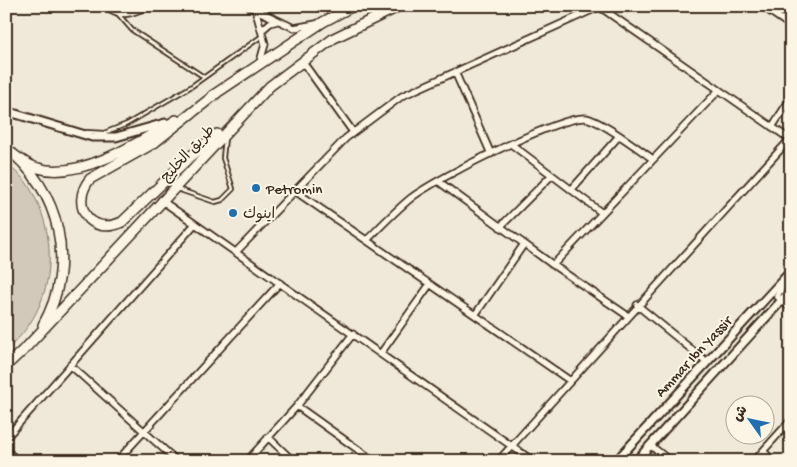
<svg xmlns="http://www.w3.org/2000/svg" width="797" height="467" font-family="'Gochi Hand','Playpen Sans Arabic',sans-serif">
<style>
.green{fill:#d2c9ba;stroke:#867a6c}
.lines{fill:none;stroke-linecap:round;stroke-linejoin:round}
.service-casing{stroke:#3b2a1e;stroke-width:6}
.minor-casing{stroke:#3b2a1e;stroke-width:9}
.tertiary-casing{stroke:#3b2a1e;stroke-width:11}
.primary-casing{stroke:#3b2a1e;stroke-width:12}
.service{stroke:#fcf5e5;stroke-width:2.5}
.minor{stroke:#fcf5e5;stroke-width:5.5}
.tertiary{stroke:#fcf5e5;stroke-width:7}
.primary{stroke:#fcf5e5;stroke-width:9}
.poi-dot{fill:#1f6fb2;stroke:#fcf5e5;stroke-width:2}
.labels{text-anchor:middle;stroke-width:4;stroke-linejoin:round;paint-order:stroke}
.street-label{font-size:15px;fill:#3b2a1e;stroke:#fcf5e5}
.poi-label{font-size:15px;fill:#3b2a1e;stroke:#fcf5e5;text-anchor:start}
</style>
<rect width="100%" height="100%" fill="#f0e9d9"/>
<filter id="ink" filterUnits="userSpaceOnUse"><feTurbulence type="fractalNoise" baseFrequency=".02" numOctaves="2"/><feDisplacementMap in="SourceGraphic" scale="10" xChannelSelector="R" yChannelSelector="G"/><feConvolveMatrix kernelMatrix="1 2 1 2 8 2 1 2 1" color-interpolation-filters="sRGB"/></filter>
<g filter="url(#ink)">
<path class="green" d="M6 164C13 170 21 175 26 182 62 235 57 308 6 350Z"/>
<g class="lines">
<defs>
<path id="service" d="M119 15 132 30 204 77
M86 132 104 133 127 124 192 86 262 36
M177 189 215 202 222 200 233 189 223 158 225 138"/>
<path id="minor" d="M105 6C124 18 128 14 148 6
M248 6 294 28 316 24
M762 6 791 26
M600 7 791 140
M256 12 265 44 260 62
M262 30 270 23 277 21
M302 61 353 132
M455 72 491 154
M772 127 791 98
M511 144 602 213
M438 181 553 265 628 316
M571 190 619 136
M295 191 569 380
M161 200 533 461
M500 227 552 175
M367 240C381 226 395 211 411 198 435 179 557 117 585 118 599 119 640 150 653 159
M236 252 346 138 402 96 601 6
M553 265 719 90
M785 282 777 296 791 309
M637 305 707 362
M475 315 524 244
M381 353 430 284
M70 365 177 461
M297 406 374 461
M268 437 293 461
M6 438 195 224
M650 445 670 461
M6 450 18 461
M763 451 773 461
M117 461 280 283
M247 461 297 406 353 334
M498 461 790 139
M754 461 791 420"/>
<path id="tertiary" d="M6 111 92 137H116L165 123
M616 461 791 271
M636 461 791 290"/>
<path id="primary" d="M217 93 154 143 90 179C69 205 91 237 122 222L191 156 217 134
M212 96 323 22 353 6
M6 148C61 190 77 265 43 325
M14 155C22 160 29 166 38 168 80 181 141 141 176 120
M21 353 270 86 334 38 400 6
M6 366 24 349"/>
</defs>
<use href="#service" class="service-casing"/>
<use href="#minor" class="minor-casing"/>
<use href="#tertiary" class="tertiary-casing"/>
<use href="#primary" class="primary-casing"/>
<use href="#service" class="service"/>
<use href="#minor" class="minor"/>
<use href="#tertiary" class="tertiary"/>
<use href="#primary" class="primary"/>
</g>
</g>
<g class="poi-dot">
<circle cx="256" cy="188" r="5"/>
<circle cx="233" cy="213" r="5"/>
</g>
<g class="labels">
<g class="street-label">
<text transform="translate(187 153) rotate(-47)" y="5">طريق الخليج</text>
<text transform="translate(693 356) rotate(-47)" y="5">Ammar Ibn Yassir</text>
</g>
<g class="poi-label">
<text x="266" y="193">Petromin</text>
<text x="243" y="218">اينوك</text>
</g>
</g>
<rect width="797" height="467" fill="none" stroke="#fcf5e5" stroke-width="25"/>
<rect x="12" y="12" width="772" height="442" fill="none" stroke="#3b2a1e" stroke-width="2" filter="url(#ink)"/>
<g transform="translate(750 420) rotate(303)"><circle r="24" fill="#fcf5e5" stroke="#afa495"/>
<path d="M0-4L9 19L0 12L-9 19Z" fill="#1f6fb2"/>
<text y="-8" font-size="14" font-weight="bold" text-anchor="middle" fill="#3b2a1e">ش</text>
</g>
</svg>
